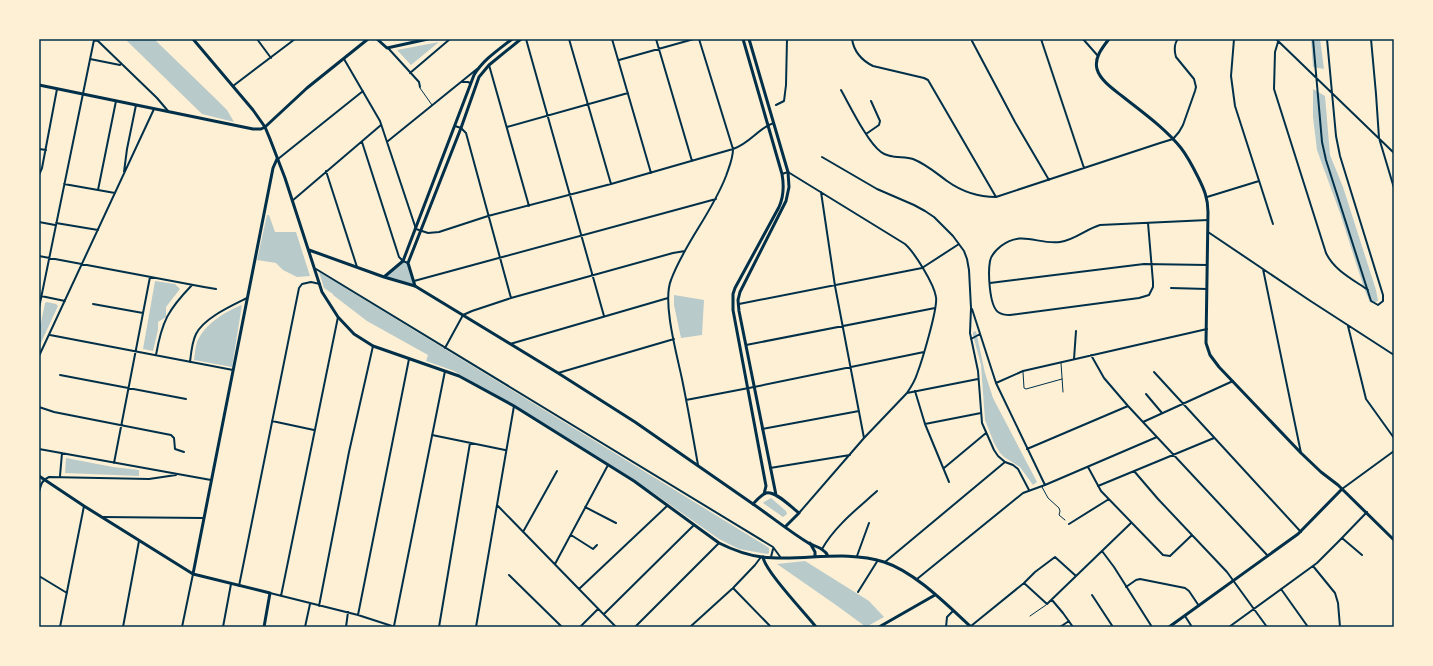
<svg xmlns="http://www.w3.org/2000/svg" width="1433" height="666" font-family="Jost,sans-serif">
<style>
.green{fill:#b9caca}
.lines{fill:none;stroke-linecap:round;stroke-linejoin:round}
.service{stroke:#003049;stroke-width:1}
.minor{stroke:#003049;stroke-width:2}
.tertiary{stroke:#003049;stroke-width:3}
.secondary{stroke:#003049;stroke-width:3}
.neatline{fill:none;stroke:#003049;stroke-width:1.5}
</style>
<rect width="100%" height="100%" fill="#fdf0d5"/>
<path class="green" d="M125 39H154L217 100 227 110 234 122 202 114Z
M1311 39H1320L1324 69 1313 67Z
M439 42 411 65 397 50Z
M1313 89 1325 96 1330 155 1343 187 1376 290 1378 301 1373 303 1370 302 1364 288 1340 213 1317 150 1313 117Z
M267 215H269L275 232H296L310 276 297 277 283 270 276 263 257 260Z
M403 261 408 263 415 286 384 277Z
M319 272 766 546 769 548V553L767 554 739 549 719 539 652 492 454 371 426 361 428 355 367 321 333 295V294L324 288Z
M155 281 175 284 180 289 166 307V317L158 322V330L153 351 143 349Z
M674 295 704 300 702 335 681 338 674 305Z
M47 302 56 304 58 306 39 347V332L45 303Z
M242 305 232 367 194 360C195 354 195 348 197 342 205 324 224 312 242 305Z
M976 331 985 373 993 398 1037 482 1033 485 1020 467 1004 457 1000 453 994 443 985 420 981 365 973 335V332Z
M66 458 113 467 139 470V476L65 473Z
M771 498 786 511 787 514 783 517 763 503 764 502Z
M805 561 869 601 884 617 866 627 836 605 777 564Z"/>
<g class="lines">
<path class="service" d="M420 88 432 105
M1061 363 1063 392
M1023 372 1024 388 1026 389 1062 379
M1042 487 1048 498 1059 508 1060 511 1059 515 1065 520
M1030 616 1046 605"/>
<path class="minor" d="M257 39 271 58
M526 39 604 316
M569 39 611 184
M612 39 651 173
M656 39 692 161
M852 39C854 52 861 60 873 66L924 78 928 80 996 197
M1041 39 1084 168
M1083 39 1098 56
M1234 39 1231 76 1235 106 1273 224
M1276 39 1394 153
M1313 39 1322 142 1326 160 1371 301 1378 305 1383 301V295L1340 156 1336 136 1327 39
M1371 39 1376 94 1379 138 1394 188
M972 41 1015 122 1049 180
M1278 42 1275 52 1274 89 1326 253C1334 270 1352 279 1368 290
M388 48 419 82 420 87
M90 59 120 65
M344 59 380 121 416 229 428 233 439 232 488 216 611 184 733 149C751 143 759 127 774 123
M619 60 694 39
M489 65 529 206
M410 73 450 39
M461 82H468L470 83
M233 86 295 39
M841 90C850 106 868 143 881 152 889 159 904 156 913 159 926 164 936 173 947 181 961 191 978 197 996 197L1160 143 1173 139 1179 132 1183 125 1195 91 1196 87 1194 79 1176 57C1174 50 1174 44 1178 39
M776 105 784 101 786 85 787 39
M455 126 461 128 466 133 511 298
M507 127 628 93
M866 134 879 125 880 121 871 101
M388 141 477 69
M362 142 399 257 403 261 408 263
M39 149 46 150
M822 157 877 189 914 205 925 211 934 217 953 236 964 251 967 259 969 270 971 308 970 333 978 371 982 423 994 450 998 456 1005 462 1013 465 1018 469 1029 490
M278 159 363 91
M326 171 357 267
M124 172 127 149 136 105
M782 174 788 172 905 244C915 253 934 284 936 297 938 308 922 361 917 374 915 381 911 387 907 393L864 438 799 513
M39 175 42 168 57 89
M64 184 115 193
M98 190 116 101
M821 192 835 286 864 438
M1207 197 1259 181
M292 201 381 125
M39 222 55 225
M56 223 98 230
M1148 223 1153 282V287L1149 295 1139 298 1010 315C1006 315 1001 314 998 312 989 305 988 272 990 261 991 256 996 250 1001 246 1022 230 1038 245 1060 242 1075 240 1086 229 1100 225L1208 220
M1208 232 1309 300 1394 355
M39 256 204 287 216 289
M316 269 773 547 781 558
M1263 269 1301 453
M414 281 716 199
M990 283 1144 264 1207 265
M1171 288 1207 289
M41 296 65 301
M93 304 143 313
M739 304 922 268 959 244
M39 308 94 40 98 41 157 98 168 111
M972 309 996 383 1045 485
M1348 326 1366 399 1394 438
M50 335 233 370
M971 339 980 334
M510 344 668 298
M746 345 935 308
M445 348 463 315 472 311 511 298 673 253 685 251
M156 355C162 321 168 310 192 285
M1091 355 1104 378 1128 406 1268 556
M39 356 154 109
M1074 359 1076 331
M190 362C191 353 192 342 196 334 204 318 231 306 247 298
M1154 372 1301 532
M558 373 674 339
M60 375 186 399
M996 383 1023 371 1207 329
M915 391 925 424 949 482
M907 393 978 379
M1146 394 1162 413
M686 400 754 387 924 352
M39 407 54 412 171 435 174 438 175 449 184 452
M272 421 314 430
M1143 422 1233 381
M925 424 981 413
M762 429 859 411
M432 435 505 450
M39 449 211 480
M1027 449 1128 406
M114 463 150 277
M698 465C693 437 688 408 682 379 677 355 662 302 671 280 684 244 712 213 726 176 729 167 733 159 733 149L699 39
M1088 467 1101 491 1163 555 1170 556 1192 535
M770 468 850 455
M944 468 986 433
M1134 471 1158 499 1227 572 1267 627
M60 476 62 453
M1098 486 1214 438
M1342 489 1394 451
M39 492C41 484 42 480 49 477L149 479 176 475
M497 505 616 627
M585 507 616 523
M102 517 203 518
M1069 524 1109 499
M523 532 557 471
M571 535 593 549 597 545
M1342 538 1362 555
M822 549C835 526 857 509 877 491
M1102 551 1114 567 1152 627
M857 556 869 523
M771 557 773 549
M885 562 1005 462
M555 564 608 465
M1313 566 1335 593 1338 603 1340 627
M509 575 562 627
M39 576 67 593
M917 579 1023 493 1045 485 1157 437
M1024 583 1035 572 1055 557 1076 576
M239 586 299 288 302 284 311 282 320 284
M1126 587 1136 580 1140 579 1185 588 1189 591 1199 606
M733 588 771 627
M579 589 667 506
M1281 589 1308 627
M858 592 878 560
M270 593 358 615 395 627
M1092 595 1113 627
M281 596 338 317
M1052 600 1063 613 1073 627
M319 606 349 452 373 346
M604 614 694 525
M358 615 409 359
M1185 616 1192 627
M394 626 445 371
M971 626 1024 583 1047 604 1131 523
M60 627 84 506
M123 627 139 541
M182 627 193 574
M223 627 231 584
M305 627 310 604
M346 627 348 612
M439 627 470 443
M476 627 514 406
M580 627 598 609
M635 627 719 543
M690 627 733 588 755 565 761 557
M946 627 947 617 953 611
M1060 627 1069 621
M1229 627 1317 563 1339 541 1367 512"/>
<path class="tertiary" d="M377 39 387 48 428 39
M1109 39C1102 48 1094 58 1097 69 1100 80 1113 89 1122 96 1142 112 1165 128 1181 148 1188 157 1193 167 1198 177 1204 189 1208 198 1208 212L1206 343 1210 355 1219 367 1301 453 1321 472 1338 485 1394 540
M265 127 307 88 368 39
M415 286 558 373 635 422 753 504
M39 476 84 506 193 574 270 593 264 627
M763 557C765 571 805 613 816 627
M193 574 273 168 277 159
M1169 627 1298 534 1342 489"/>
<path class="secondary" d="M193 39 253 110 265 127 270 139 285 178 322 292 338 317 354 334 373 346 459 376 514 406 634 481 719 543C733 550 746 555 762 557 802 562 844 549 884 562 915 572 947 605 971 627
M743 39 782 174C784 185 784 196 779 207L735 288 733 294V310L766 486 764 494
M749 39 788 172 789 187 786 201 740 292 738 300 739 311 776 495
M39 85 253 129H261L265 127
M309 250 384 277 415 286
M384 277 403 261 474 75C483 60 498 50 512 39
M415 286 408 263 461 128 479 77 489 65 521 39
M785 527 799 513C792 508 775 490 766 493 761 495 757 500 753 504 772 517 790 532 810 544 817 547 825 549 828 556
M810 543 815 552V556
M879 627 935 595"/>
</g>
<rect width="1433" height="666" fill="none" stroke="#fdf0d5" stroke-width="80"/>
<rect x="40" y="40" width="1353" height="586" class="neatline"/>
</svg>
